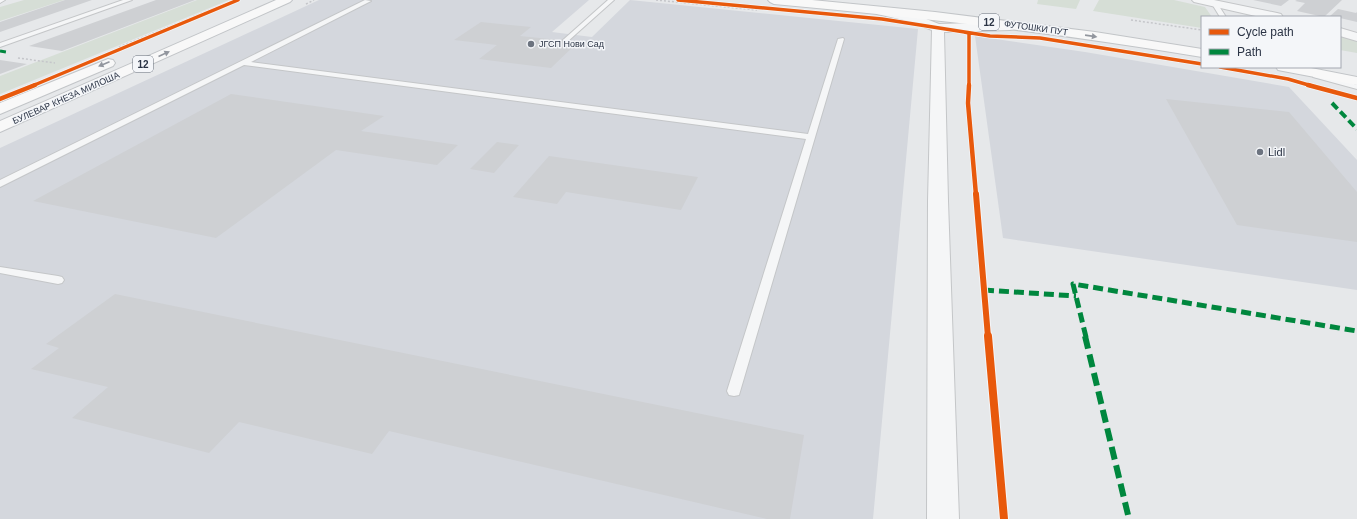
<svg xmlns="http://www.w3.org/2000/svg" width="1357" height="519" font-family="Helvetica,sans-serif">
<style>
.built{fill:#d4d7dd}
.green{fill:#d6ded6}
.building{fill:#ced0d3}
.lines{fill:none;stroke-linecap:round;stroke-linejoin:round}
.service-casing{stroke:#c4c6c8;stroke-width:2}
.minor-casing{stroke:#c4c6c8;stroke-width:2}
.primary-casing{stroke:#c2c5c8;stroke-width:2}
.path{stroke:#c5c6ca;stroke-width:1.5;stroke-dasharray:2 2;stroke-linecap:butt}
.service{fill:#f5f6f7;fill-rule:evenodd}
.minor{fill:#f5f6f7;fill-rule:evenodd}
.primary{fill:#f8f8f8;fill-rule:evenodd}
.quiet-far3{stroke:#00873e;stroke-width:3;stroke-dasharray:6 3;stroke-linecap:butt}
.quiet-far2{stroke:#00873e;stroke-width:4;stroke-dasharray:8 4;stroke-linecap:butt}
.quiet-far1{stroke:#00873e;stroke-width:5;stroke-dasharray:10 5;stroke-linecap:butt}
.quiet{stroke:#00873e;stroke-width:6;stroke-dasharray:13 6;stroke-linecap:butt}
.cycleway-far3-casing{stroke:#f4f6f9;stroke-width:5}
.cycleway-far2-casing{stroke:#f4f6f9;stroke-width:6}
.cycleway-far1-casing{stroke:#f4f6f9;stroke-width:8}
.cycleway-casing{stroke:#f4f6f9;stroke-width:10}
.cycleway-far3{stroke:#e8590c;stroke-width:3.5}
.cycleway-far2{stroke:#e8590c;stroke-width:4.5}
.cycleway-far1{stroke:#e8590c;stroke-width:6}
.cycleway{stroke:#e8590c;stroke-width:8}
.oneway{fill:#92969e}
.poi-dot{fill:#6c737f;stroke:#f4f6f9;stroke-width:1.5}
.labels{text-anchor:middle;stroke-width:3;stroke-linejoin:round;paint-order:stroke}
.far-street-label{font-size:9px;fill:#2b3445;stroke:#f4f6f9}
.far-poi-label{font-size:9px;fill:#2b3445;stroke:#f4f6f9;text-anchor:start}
.shield{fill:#f4f6f9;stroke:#676e7b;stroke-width:1}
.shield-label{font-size:10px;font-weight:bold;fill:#2b3445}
.poi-label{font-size:11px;fill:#2b3445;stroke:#f4f6f9;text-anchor:start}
</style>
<rect width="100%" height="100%" fill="#e6e8ea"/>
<path class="built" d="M319 0H589L552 32 592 37 630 0 918 29 873 519H0V148Z
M975 36 1085 52 1289 87 1357 160V290L1003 238Z"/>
<path class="green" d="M24 0H64L0 21V7Z
M197 0H229L0 94V76Z
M1038 0H1080L1076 9 1037 4Z
M1099 0H1174L1205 7 1212 17H1202V28L1093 11Z
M1340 36 1357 41V53L1340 50Z"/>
<path class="building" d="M65 0H92L0 32V22Z
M156 0H195L62 51 29 46Z
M1253 0H1289L1281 6Z
M1297 0H1342L1324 17 1297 11 1305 3 1295 1Z
M1338 9 1356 13 1357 12V22L1340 18V17L1330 16Z
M481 22 531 27 520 36 578 42 551 68 479 59 497 45 454 40Z
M0 60 27 64 0 74Z
M231 94 384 116 361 131 458 145 437 165 336 150 216 238 33 201Z
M1166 99 1289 112 1357 192V242L1237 225Z
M497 142 519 145 494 173 470 169Z
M549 156 698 177 681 210 566 192 557 204 513 197Z
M115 294 804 435 790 519H767L389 431 372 454 239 422 209 453 72 418 108 387 31 369 59 348 46 344Z"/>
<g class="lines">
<defs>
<path id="service" d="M0 0H5L0 3Z
M123 0H132L0 47V43Z
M365 0 371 1 251 62 808 134 838 39 843 38 844 39 739 395 734 396 729 395 727 391 806 139 244 65 0 187V180Z
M608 0H614L567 42H563V40Z
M1215 2 1217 3 1226 17H1220L1212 4Z
M1313 73H1319L1357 85V89L1313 77Z
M0 267 58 276 62 277 64 280 62 283 58 284 0 273Z"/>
<path id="minor" d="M1192 0H1214L1277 13 1281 14 1283 17H1260L1194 2Z
M881 7 916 15 939 24 1010 22 1014 23 1016 26 1014 29 1010 30 944 32 948 201 959 519H927L928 201 932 30 908 21 877 14 875 11 877 8Z
M1340 28 1357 33V41L1340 36Z"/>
<path id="primary" d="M276 0H292L290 2 0 132V121Z
M768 0H812L935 12 1095 32 1202 49V57C1060 33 917 17 774 4L770 2Z
M108 59 113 60 115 63 113 66 0 114V103Z
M1276 67H1306L1357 77V85L1283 71 1278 70Z"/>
</defs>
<use href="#service" class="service-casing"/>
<use href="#minor" class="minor-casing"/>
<use href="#primary" class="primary-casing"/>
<path class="path" d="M656 0 757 10
M306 4 314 0
M1131 20 1202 30
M119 47 227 3
M18 58 55 63"/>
<use href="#service" class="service"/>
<use href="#minor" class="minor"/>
<use href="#primary" class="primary"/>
<path class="quiet-far3" d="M0 51 6 52"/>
<path class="quiet-far2" d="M1332 103 1357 129"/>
<path class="quiet-far1" d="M984 290 1076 296
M1086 337 1073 284 1357 331"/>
<path class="quiet" d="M1085 336 1129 519"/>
<defs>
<path id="cycleway-far3" d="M678 0 882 19 990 36 1040 38 1202 64
M964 32 969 33V86
M1220 67 1288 79 1312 86
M32 86 238 0"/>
<path id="cycleway-far2" d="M969 85 968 103 976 195
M1308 85 1357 98
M0 99 35 85"/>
<path id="cycleway-far1" d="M976 194 988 337"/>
<path id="cycleway" d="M988 336 1004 519"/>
</defs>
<use href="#cycleway-far3" class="cycleway-far3-casing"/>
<use href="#cycleway-far2" class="cycleway-far2-casing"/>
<use href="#cycleway-far1" class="cycleway-far1-casing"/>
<use href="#cycleway" class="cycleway-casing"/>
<use href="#cycleway-far3" class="cycleway-far3"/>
<use href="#cycleway-far2" class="cycleway-far2"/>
<use href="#cycleway-far1" class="cycleway-far1"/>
<use href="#cycleway" class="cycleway"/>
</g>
<defs><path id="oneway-solid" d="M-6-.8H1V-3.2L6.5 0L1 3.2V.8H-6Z"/></defs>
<g class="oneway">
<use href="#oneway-solid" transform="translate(1091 36) rotate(8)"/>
<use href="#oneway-solid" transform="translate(164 54) rotate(-24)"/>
<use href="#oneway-solid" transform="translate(104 64) rotate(157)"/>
</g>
<g class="poi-dot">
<circle cx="531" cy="44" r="4"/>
<circle cx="1260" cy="152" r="4"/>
</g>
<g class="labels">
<g class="far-street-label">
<text transform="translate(1036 28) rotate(8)" y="3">ФУТОШКИ ПУТ</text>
<text transform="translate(66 98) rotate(-24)" y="3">БУЛЕВАР КНЕЗА МИЛОША</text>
</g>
<g class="far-poi-label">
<text x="539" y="47">ЈГСП Нови Сад</text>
</g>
<g class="shield">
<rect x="979" y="14" width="20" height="16" rx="3"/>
<rect x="133" y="56" width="20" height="16" rx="3"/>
</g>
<g class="shield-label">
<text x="989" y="26">12</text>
<text x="143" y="68">12</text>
</g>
<g class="poi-label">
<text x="1268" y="156">Lidl</text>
</g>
</g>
<rect x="1201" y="16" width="140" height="52" fill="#f4f6f9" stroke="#a4a8b1"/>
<rect x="1209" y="29" width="20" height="6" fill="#e8590c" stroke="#a4a8b1"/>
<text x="1237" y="36" font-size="12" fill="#2b3445">Cycle path</text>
<rect x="1209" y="49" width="20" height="6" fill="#00873e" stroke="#a4a8b1"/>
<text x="1237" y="56" font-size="12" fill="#2b3445">Path</text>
</svg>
